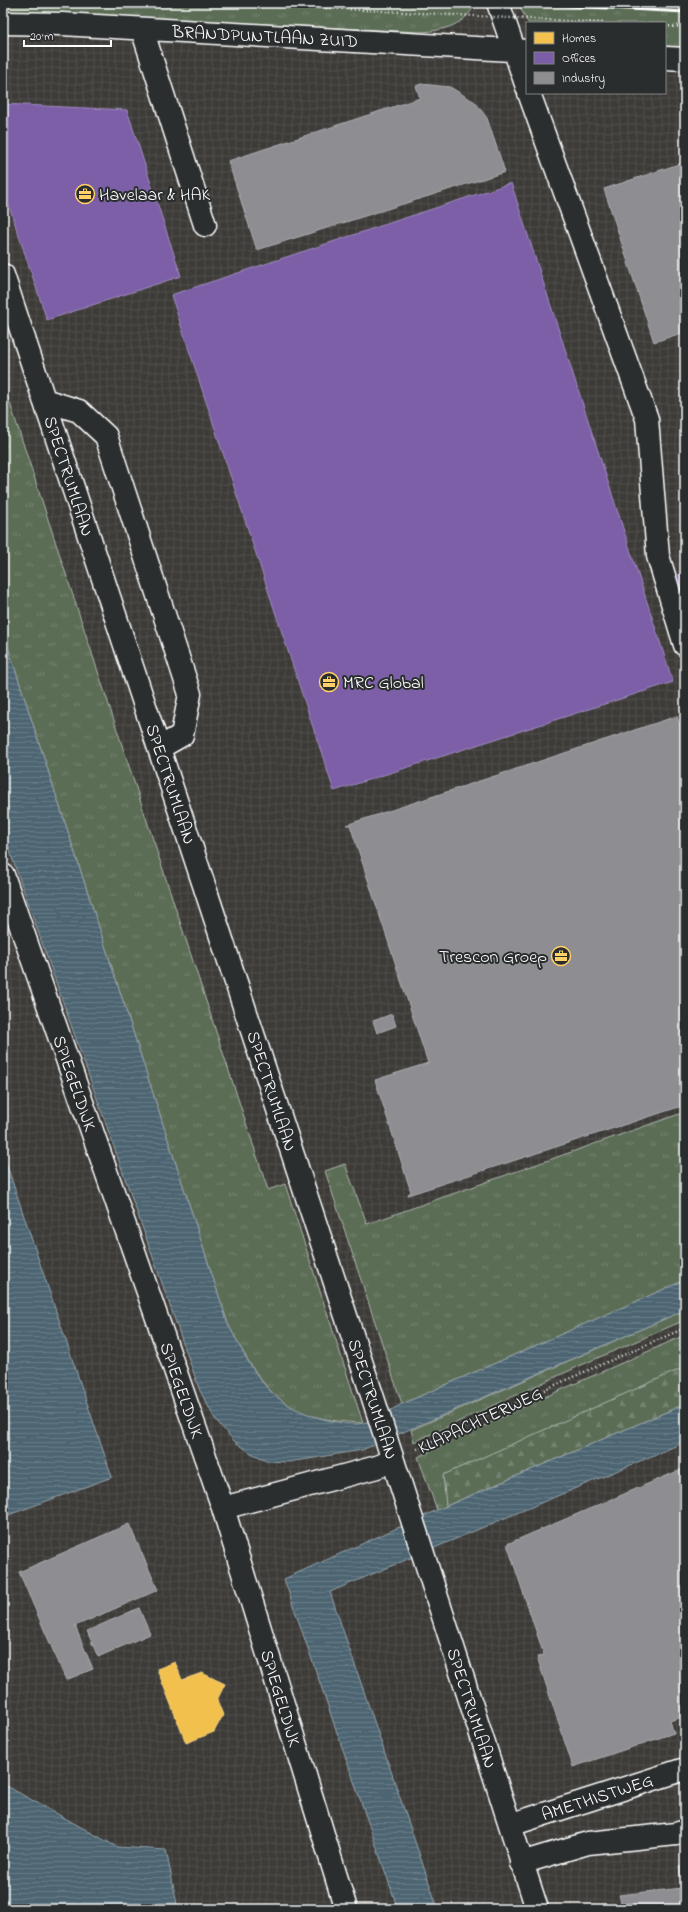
<svg xmlns="http://www.w3.org/2000/svg" width="688" height="1912" font-family="'Indie Flower',sans-serif">
<style>
.industrial{fill:url(#industrial-grid);fill-rule:evenodd}
.grass{fill:url(#grass-tufts);stroke:#adb6ab}
.forest{fill:url(#forest-firs);stroke:#adb6ab}
.water{fill:url(#water-rules);stroke:#94a3aa}
.homes{fill:#f2c14e;stroke:#f6d483}
.offices{fill:#7b5ea7;stroke:#a38ec1}
.industry{fill:#8d8d92;stroke:#afafb3}
.lines{fill:none;stroke-linecap:round;stroke-linejoin:round}
.minor-casing{stroke:#fff;stroke-width:25}
.path{stroke:#fff;stroke-width:2.5;stroke-dasharray:1 3;stroke-linecap:butt}
.minor{stroke:#2a2d2e;stroke-width:22}
.rail{stroke:#fff;stroke-width:3}
.path-bridge{stroke:#fff;stroke-width:2.5;stroke-dasharray:1 3;stroke-linecap:butt}
.labels{text-anchor:middle;stroke-width:4;stroke-linejoin:round;paint-order:stroke}
.street-label{font-size:18px;fill:#fff;stroke:#2a2d2e}
.poi-label{font-size:18px;fill:#fff;stroke:#2a2d2e;text-anchor:start}
</style>
<defs>
<pattern id="industrial-grid" width="8" height="8" patternUnits="userSpaceOnUse"><rect width="8" height="8" fill="#3d3a38"/><path d="M0 4h8M4 0v8" fill="none" stroke="#504e4c"/></pattern>
<pattern id="grass-tufts" width="24" height="20" patternUnits="userSpaceOnUse"><rect width="24" height="20" fill="#5b6d57"/><path d="M3 7l-1-3M5 7V3M7 7l1-3M15 17l-1-3M17 17v-4M19 17l1-3" fill="none" stroke="#748370"/></pattern>
<pattern id="forest-firs" width="22" height="20" patternUnits="userSpaceOnUse"><rect width="22" height="20" fill="#5b6d57"/><path d="M5 1l3.5 6h-7zM16 11l3.5 6h-7z" fill="#748370"/></pattern>
<pattern id="water-rules" width="6" height="5" patternUnits="userSpaceOnUse"><rect width="6" height="5" fill="#4d6572"/><path d="M0 2.5h6" fill="none" stroke="#687c87"/></pattern>
</defs>
<rect width="100%" height="100%" fill="#2a2d2e"/>
<filter id="ink" filterUnits="userSpaceOnUse"><feTurbulence type="fractalNoise" baseFrequency=".025" numOctaves="2"/><feDisplacementMap in="SourceGraphic" scale="8" xChannelSelector="R" yChannelSelector="G"/><feConvolveMatrix kernelMatrix="1 2 1 2 8 2 1 2 1" color-interpolation-filters="sRGB"/></filter>
<g filter="url(#ink)">
<path class="industrial" d="M3 3H685V1909H3ZM527 23H665V93H527Z"/>
<path class="grass" d="M3 3H475C467 25 442 31 421 32L3 11Z
M518 3H685V47L665 46V23H528Z
M3 382 268 1190 285 1184 363 1423C281 1420 263 1391 228 1324L3 632Z
M685 1112V1280L402 1404 325 1171 345 1164 367 1224Z
M685 1310V1320L586 1363 414 1442 411 1430Z
M685 1335V1404L437 1510 418 1457 538 1400Z"/>
<path class="forest" d="M685 1367V1404L446 1506 443 1475Z"/>
<path class="water" d="M3 632 228 1324C255 1375 267 1405 327 1420 337 1422 353 1426 363 1423 377 1419 390 1410 402 1404L685 1280V1310L362 1450 314 1458 288 1462 268 1461 251 1453 234 1441 215 1419 200 1391 3 832Z
M3 1154 112 1477 3 1517Z
M685 1404V1442L330 1592 438 1909H398L284 1579 437 1510Z
M3 1784 117 1847 166 1850 178 1909H3Z"/>
<path class="homes" d="M175 1662 182 1680 202 1673 225 1684 217 1700 223 1715 214 1732 186 1743 157 1669Z"/>
<path class="offices" d="M3 104 127 110 181 276 47 320 3 188Z
M511 183 673 682 334 791 171 295Z
M685 573V612L673 577Z"/>
<path class="industry" d="M421 84 450 87 475 102 487 118 505 172 257 250 228 161 420 98 416 86Z
M685 162V332L654 342 604 189Z
M677 716 685 740V1105L408 1195V1194L411 1192 375 1080 428 1063 350 825H346Z
M392 1014 396 1026 377 1033 373 1021Z
M685 1468V1716L670 1721 674 1733 573 1767 537 1657 544 1655 507 1544Z
M129 1524 158 1590 75 1626 93 1669 66 1680 19 1572Z
M139 1608 150 1634 98 1657 87 1631Z
M685 1866V1909H623L619 1895 682 1888 679 1867Z"/>
<g class="lines">
<defs>
<path id="minor" d="M498 3 527 87
M3 23 62 24 527 51
M142 29 205 225
M665 58 685 59
M529 93 647 419 658 556 685 645
M3 275 373 1398 537 1909
M44 400 79 411 106 436 190 694 182 735 159 748
M3 875 223 1508 346 1909
M223 1508 377 1467 393 1460
M510 1825 685 1769
M521 1863 588 1843 676 1834 685 1831"/>
</defs>
<use href="#minor" class="minor-casing"/>
<path class="path" d="M665 26 685 27
M417 1449 566 1380 685 1328"/>
<use href="#minor" class="minor"/>
<path class="rail" d="M515 3 685 12"/>
<path class="path-bridge" d="M234 3 605 23"/>
</g>
</g>
<defs>
<symbol id="office-ring" viewBox="-11 -11 22 22"><circle r="9.5" fill="#2a2d2e" stroke="#ffd166" stroke-width="1.5"/><path d="M-6-3h4V-5.5h4V-3h4V5H-6ZM-1-4.5V-3h2v-1.5ZM-6 0V1H6V0Z" fill="#ffd166"/></symbol>
</defs>
<g fill-rule="evenodd">
<use href="#office-ring" x="74" y="183" width="22" height="22"/>
<use href="#office-ring" x="318" y="671" width="22" height="22"/>
<use href="#office-ring" x="550" y="945" width="22" height="22"/>
</g>
<g class="labels">
<g class="street-label">
<text transform="translate(265 36) rotate(3)" y="6">BRANDPUNTLAAN ZUID</text>
<text transform="translate(69 476) rotate(72)" y="6">SPECTRUMLAAN</text>
<text transform="translate(171 784) rotate(72)" y="6">SPECTRUMLAAN</text>
<text transform="translate(75 1083) rotate(71)" y="6">SPIEGELDIJK</text>
<text transform="translate(272 1091) rotate(72)" y="6">SPECTRUMLAAN</text>
<text transform="translate(182 1390) rotate(71)" y="6">SPIEGELDIJK</text>
<text transform="translate(373 1399) rotate(72)" y="6">SPECTRUMLAAN</text>
<text transform="translate(480 1420) rotate(-25)" y="6">KLAPACHTERWEG</text>
<text transform="translate(281 1698) rotate(73)" y="6">SPIEGELDIJK</text>
<text transform="translate(472 1708) rotate(72)" y="6">SPECTRUMLAAN</text>
<text transform="translate(597 1797) rotate(-18)" y="6">AMETHISTWEG</text>
</g>
<g class="poi-label">
<text x="99" y="200">Havelaar &amp; HAK</text>
<text x="343" y="688">MRC Global</text>
<text x="547" y="962" text-anchor="end">Trescon Groep</text>
</g>
</g>
<rect width="688" height="1912" fill="none" stroke="#2a2d2e" stroke-width="16"/>
<rect x="8" y="8" width="672" height="1896" fill="none" stroke="#fff" stroke-width="1.5" filter="url(#ink)"/>
<rect x="526" y="22" width="140" height="72" fill="#2a2d2e" stroke="#7f8182"/>
<rect x="534" y="32" width="20" height="12" fill="#f2c14e" stroke="#7f8182"/>
<text x="562" y="42" font-size="12" fill="#ffffff">Homes</text>
<rect x="534" y="52" width="20" height="12" fill="#7b5ea7" stroke="#7f8182"/>
<text x="562" y="62" font-size="12" fill="#ffffff">Offices</text>
<rect x="534" y="72" width="20" height="12" fill="#8d8d92" stroke="#7f8182"/>
<text x="562" y="82" font-size="12" fill="#ffffff">Industry</text>
<path d="M24 40v6h87v-6" fill="none" stroke="#ffffff" stroke-width="2"/>
<text x="30" y="40" font-size="12" fill="#ffffff" stroke="#2a2d2e" stroke-width="3" paint-order="stroke">20 m</text>
</svg>
